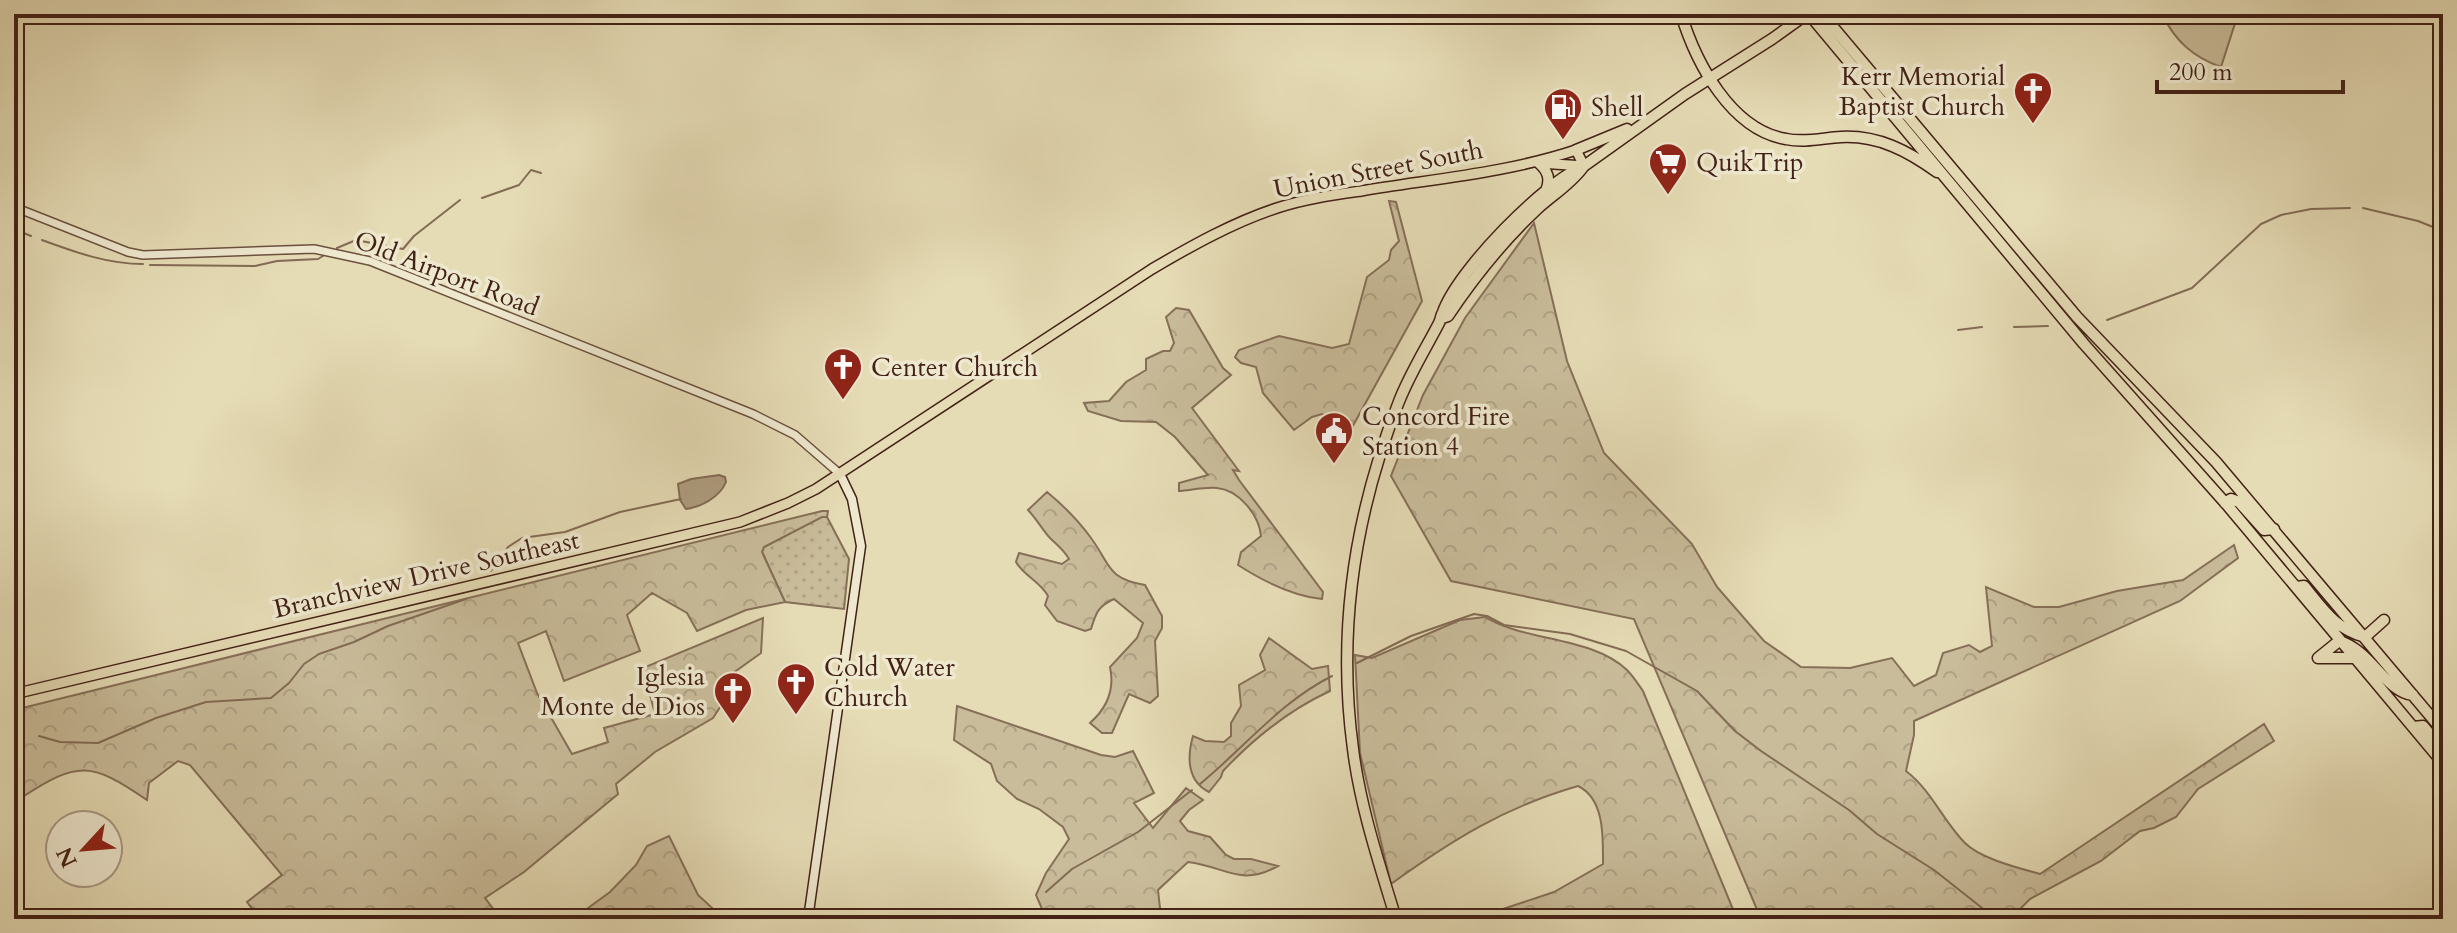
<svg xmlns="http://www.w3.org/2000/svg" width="2457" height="933" font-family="Cardo,serif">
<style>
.grass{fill:url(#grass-dots);stroke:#866f58;stroke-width:2}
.forest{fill:url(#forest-crowns);stroke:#866f58;stroke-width:2}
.pitch{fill:#c9bc9a;stroke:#866f58;stroke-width:2}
.water{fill:#ae9c7f;stroke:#836b55;stroke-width:2}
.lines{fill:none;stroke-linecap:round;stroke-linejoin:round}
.stream{stroke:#836b55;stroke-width:2}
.tertiary-casing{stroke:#6c503e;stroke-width:10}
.secondary-casing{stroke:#432216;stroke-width:11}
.primary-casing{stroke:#432216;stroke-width:12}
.trunk-casing{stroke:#432216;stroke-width:13}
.tertiary{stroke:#eee8cf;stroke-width:7}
.secondary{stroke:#eee8cf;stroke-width:8}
.primary{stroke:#e5dbb5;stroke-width:9}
.trunk{stroke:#e5dbb5;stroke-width:10}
.labels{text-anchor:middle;stroke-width:7;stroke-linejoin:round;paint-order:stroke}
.poi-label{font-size:26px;fill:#432216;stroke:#eee8cf;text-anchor:start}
.street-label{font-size:26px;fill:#432216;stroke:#eee8cf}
</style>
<defs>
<pattern id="grass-dots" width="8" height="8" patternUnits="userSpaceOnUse" patternTransform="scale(2)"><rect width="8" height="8" fill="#c9bc9a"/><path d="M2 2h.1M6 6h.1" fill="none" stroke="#aea184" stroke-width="1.8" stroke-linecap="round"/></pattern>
<pattern id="forest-crowns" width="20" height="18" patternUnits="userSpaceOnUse" patternTransform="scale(2)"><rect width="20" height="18" fill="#c9bc9a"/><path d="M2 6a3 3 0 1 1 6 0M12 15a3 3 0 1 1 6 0" fill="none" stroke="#aea184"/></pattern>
</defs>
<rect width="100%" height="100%" fill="#e5dbb5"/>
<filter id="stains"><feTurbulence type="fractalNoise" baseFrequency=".0025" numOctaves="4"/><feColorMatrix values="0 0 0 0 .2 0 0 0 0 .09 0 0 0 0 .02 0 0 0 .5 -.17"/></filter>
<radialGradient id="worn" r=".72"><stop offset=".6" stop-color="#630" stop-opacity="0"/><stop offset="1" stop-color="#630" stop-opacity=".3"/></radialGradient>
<path class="grass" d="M822 516 827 517 849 559 844 609 785 602 762 552 764 547Z"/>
<path class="forest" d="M1389 201 1396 202 1422 301 1350 431 1322 414 1312 417 1294 430 1263 393 1256 367 1241 363 1235 357 1239 350 1279 336 1332 348 1349 344 1367 277 1389 260 1391 250 1399 241Z
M1534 223 1567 361 1604 453 1692 544 1717 587 1764 641 1801 667 1850 668 1892 658 1914 686 1936 675 1943 653 1969 645 1980 652 1992 646 1986 587 2034 607H2059L2117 591 2183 580 2234 545 2238 558 2180 601 1914 721V735L1906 771C1932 791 1943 821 1965 843 1981 859 2019 868 2040 874L2264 724 2274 741 2198 789 2176 817 2154 828 2140 831 2101 861 2030 899 2020 909 2024 919H1761L1634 619 1451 581 1391 476 1423 395 1465 318Z
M1176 308 1189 310 1223 368 1231 375 1192 408 1239 471 1233 470 1239 480 1323 592 1322 599C1292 596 1263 581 1238 565L1241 552 1261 536C1259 515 1239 490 1217 488 1205 487 1191 490 1179 491V483L1208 475 1175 437 1156 422 1121 421 1088 411 1084 403 1109 401 1126 382 1146 370V359L1163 351H1170L1174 343 1166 317Z
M1047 492C1064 506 1078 520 1091 538 1111 565 1106 578 1145 585L1162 616V628L1155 641 1158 696 1150 703 1129 694 1112 733H1102L1090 723C1107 708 1115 690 1110 667L1137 638 1143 623 1114 599C1098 606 1096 613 1091 629L1085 631 1057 621 1045 605 1048 596C1040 581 1024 576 1016 562L1019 553 1062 564 1069 559C1063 549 1058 546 1050 538 1044 532 1036 518 1028 510Z
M822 511H828L827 517H822L764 547 762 552 785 602 746 610 697 631 687 613 652 593 627 615 640 651 564 681 546 631 518 643 537 693 572 754 608 742 604 728 655 714 643 668 763 618 761 653 722 681 724 701 713 718 655 752 616 784 618 794 524 872 485 898 501 919H323L318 909 294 919H260L247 902 282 875 190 765 178 761 149 783 147 800C91 762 79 760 21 798L14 794V710Z
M1485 617C1526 642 1591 636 1627 670 1633 676 1638 684 1643 691L1737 919H1438L1497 911 1554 892 1603 864C1603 838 1605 799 1578 786 1505 807 1452 840 1391 884L1360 753 1355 655 1372 658 1460 620Z
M1269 638 1312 669 1328 666 1330 691C1289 710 1254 738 1223 771L1221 777 1209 792C1187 781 1187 757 1193 736L1205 741 1224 742 1231 736V723L1241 706 1239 685 1265 670 1260 655Z
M957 706 1101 755 1115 757 1133 751 1154 793 1134 803 1153 828 1186 788 1203 800 1189 810 1180 821 1188 831 1210 837 1226 855 1234 859H1251L1278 866C1240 887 1227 867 1188 862L1158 890 1160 908 1165 919H1011L1043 911 1036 895 1046 873 1069 839 1063 827 1039 809 1017 799 997 781 991 764 954 740Z
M669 836 698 895 724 919H573L610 892 636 865 647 846Z"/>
<path class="pitch" d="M2162 14H2238L2221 67C2193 57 2175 41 2162 14Z"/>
<path class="water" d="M719 475 725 477 726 482C720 497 701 507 686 509L680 500 678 484 691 479Z"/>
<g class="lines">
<path class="stream" d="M482 198 519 185 531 170 541 173
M2363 208 2418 221 2443 231
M14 229 31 236
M42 240C75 252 107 264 143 264
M337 248 356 240 403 249 414 236 460 200
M150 265 255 266 277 261 318 259 323 256
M2107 320 2192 288 2261 224 2281 215 2311 209 2350 208
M2014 327 2048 326
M1958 330 1982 327
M491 571 508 547 522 538 565 532 620 512 681 499
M1357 663 1411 636 1474 614 1487 616 1504 625 1570 634 1626 651 1697 691 1735 731 1761 751 1849 810 1877 834 1934 870 1996 919
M39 736 60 742 98 743 156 718 206 702 271 698 289 683 304 664 319 654 354 642 388 626 466 599
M1200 784C1244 748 1280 702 1332 676
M1046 892 1072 869 1138 832 1192 790
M1932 919 1967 911 1988 913"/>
<defs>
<path id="tertiary" d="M14 207 128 252 143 255 314 249 370 261 753 414 795 435 840 474"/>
<path id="secondary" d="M808 919 861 546 852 499 840 474"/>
<path id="primary" d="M1539 163 1584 166
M14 694 740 522 788 503 816 489 1152 269C1191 246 1234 222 1277 208 1304 199 1333 195 1361 191 1432 179 1507 173 1576 150L1584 166"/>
<path id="trunk" d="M1681 14C1696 63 1731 130 1786 139 1805 143 1823 138 1841 137 1878 135 1908 151 1937 172
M1809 14 2084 344 2228 506 2443 763
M1822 14 2077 317 2216 462 2443 731
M1576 150 1627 129
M1539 163C1548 171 1551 179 1546 191
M1442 318 1448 316C1474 277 1503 241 1537 209 1552 195 1571 184 1583 167
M2225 503 2231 499 2239 502 2264 530 2274 529
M2296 587 2304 586C2323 609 2335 629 2365 637L2384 620
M2318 658 2339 641C2371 650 2385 692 2413 695
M2318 658H2356
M2413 727 2423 726 2443 750
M1396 919C1379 863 1360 806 1353 749 1337 631 1355 514 1398 404 1409 375 1425 350 1439 323 1441 319 1441 315 1443 312 1458 270 1544 182 1584 166L1685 94 1772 39 1807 14"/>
</defs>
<use href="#tertiary" class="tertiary-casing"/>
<use href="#secondary" class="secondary-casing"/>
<use href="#primary" class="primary-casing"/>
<use href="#trunk" class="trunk-casing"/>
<use href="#tertiary" class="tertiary"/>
<use href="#secondary" class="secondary"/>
<use href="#primary" class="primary"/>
<use href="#trunk" class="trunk"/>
</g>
<defs>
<symbol id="church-pin" viewBox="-11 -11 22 30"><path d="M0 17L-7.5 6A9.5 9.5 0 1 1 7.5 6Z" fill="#8f2418" stroke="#eee8cf"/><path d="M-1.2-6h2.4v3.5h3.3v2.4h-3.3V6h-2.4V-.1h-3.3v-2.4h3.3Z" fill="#fff"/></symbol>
<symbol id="fuel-pin" viewBox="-11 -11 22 30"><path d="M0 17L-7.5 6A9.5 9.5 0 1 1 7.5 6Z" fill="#8f2418" stroke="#eee8cf"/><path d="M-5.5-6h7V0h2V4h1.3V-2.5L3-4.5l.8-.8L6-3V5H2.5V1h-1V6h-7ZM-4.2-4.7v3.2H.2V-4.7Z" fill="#fff"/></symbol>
<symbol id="supermarket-pin" viewBox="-11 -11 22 30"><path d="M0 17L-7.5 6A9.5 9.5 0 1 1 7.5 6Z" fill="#8f2418" stroke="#eee8cf"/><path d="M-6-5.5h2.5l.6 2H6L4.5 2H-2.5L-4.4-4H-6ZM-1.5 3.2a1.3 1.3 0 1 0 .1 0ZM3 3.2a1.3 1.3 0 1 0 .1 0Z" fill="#fff"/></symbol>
<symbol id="civic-pin" viewBox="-11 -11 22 30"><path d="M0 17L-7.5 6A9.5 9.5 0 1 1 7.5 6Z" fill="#8f2418" stroke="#eee8cf"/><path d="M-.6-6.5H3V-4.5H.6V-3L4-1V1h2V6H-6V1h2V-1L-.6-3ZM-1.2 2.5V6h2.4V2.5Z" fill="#fff"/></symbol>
</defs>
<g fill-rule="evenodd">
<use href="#church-pin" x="2011" y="69" width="44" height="60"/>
<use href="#fuel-pin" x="1541" y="85" width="44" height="60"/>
<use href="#supermarket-pin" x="1646" y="140" width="44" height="60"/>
<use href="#church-pin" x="821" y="345" width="44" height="60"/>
<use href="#civic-pin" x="1312" y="409" width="44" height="60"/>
<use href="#church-pin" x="774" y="660" width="44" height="60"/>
<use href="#church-pin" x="711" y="669" width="44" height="60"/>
</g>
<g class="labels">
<g class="poi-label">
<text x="2005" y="85" text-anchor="end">Kerr Memorial<tspan x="2005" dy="30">Baptist Church</tspan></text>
<text x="1591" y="116">Shell</text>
<text x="1696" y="171">QuikTrip</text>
<text x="871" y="376">Center Church</text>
<text x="1362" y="425">Concord Fire<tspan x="1362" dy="30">Station 4</tspan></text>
<text x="824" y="676">Cold Water<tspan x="824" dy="30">Church</tspan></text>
<text x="705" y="685" text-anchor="end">Iglesia<tspan x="705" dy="30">Monte de Dios</tspan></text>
</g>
<g class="street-label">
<text transform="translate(1378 169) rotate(-11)" y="9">Union Street South</text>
<text transform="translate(447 273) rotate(21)" y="9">Old Airport Road</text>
<text transform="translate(426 574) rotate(-13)" y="9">Branchview Drive Southeast</text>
</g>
</g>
<rect width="2457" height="933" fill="none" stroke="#e5dbb5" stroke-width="48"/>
<rect x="16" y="16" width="2425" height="901" fill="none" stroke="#432216" stroke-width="4"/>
<rect x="24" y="24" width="2409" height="885" fill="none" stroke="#432216" stroke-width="2"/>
<g transform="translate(84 849) rotate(244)"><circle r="38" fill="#eee8cf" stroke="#aa9985" stroke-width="2"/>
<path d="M0-6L14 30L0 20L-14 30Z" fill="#8f2418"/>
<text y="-12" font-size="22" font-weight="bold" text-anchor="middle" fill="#432216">N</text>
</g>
<path d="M2157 80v12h186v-12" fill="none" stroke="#432216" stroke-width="4"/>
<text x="2169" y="80" font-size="24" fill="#432216" stroke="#eee8cf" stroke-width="6" paint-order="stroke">200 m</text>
<rect width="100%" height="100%" filter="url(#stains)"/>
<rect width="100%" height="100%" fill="url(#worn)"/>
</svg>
